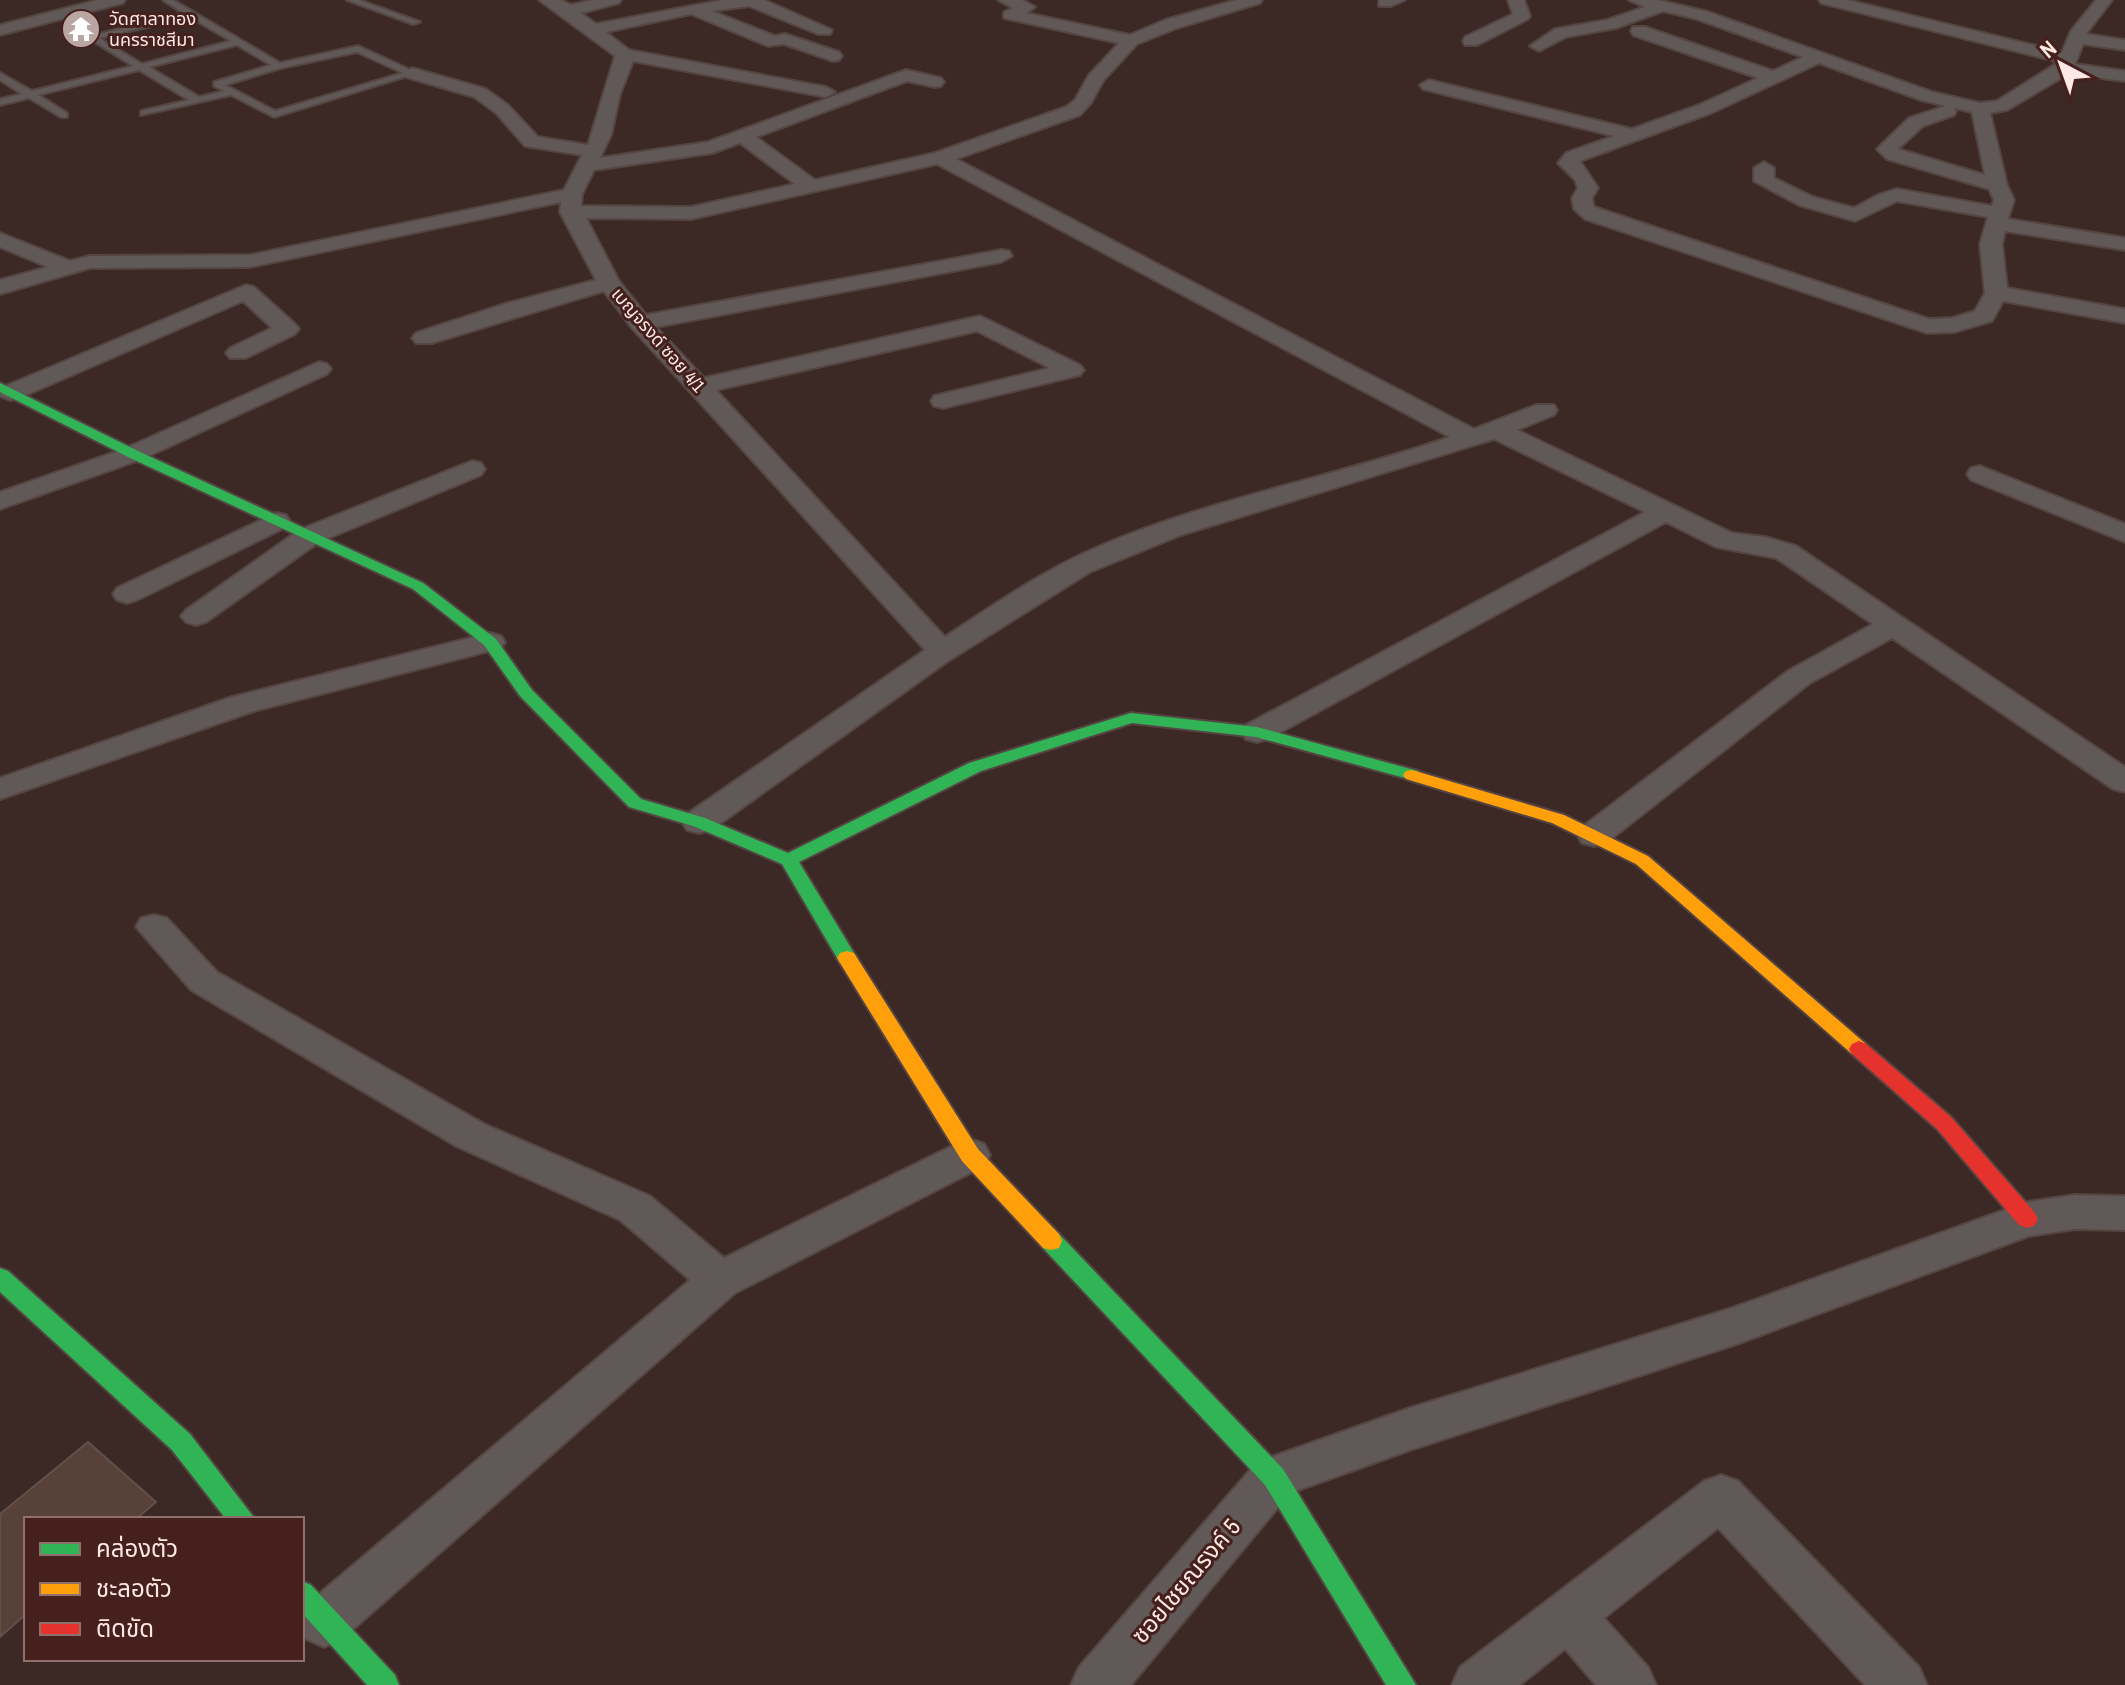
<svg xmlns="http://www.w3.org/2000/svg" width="2125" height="1685" font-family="'Archivo Narrow','Noto Sans Thai',sans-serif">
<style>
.building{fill:#584138;stroke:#61514c;stroke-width:2}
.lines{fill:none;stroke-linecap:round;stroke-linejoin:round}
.lane-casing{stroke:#554542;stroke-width:4}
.street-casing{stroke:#554542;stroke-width:4}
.fast-casing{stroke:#554542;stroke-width:4}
.slow-casing{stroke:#554542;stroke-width:4}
.jam-casing{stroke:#554542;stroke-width:4}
.lane{fill:#615958;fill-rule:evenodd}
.street{fill:#615958;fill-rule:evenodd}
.fast{fill:#30b455;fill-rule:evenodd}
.slow{fill:#ff9f0a;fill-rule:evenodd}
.jam{fill:#e5322d;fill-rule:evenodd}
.labels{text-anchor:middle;stroke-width:6;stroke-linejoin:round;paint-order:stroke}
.far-poi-label{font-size:18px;fill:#fde8e5;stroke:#45201c;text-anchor:start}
.far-street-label{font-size:18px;fill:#fde8e5;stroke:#45201c}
.near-street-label{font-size:24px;fill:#fde8e5;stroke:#45201c}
</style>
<rect width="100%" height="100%" fill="#3c2825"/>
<path class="building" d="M88 1442 156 1502 136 1519H26V1614L0 1637V1514Z"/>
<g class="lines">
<defs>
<path id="lane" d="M163 0H173L280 63 358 46 417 73 274 117 231 95 141 115V111L189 100 139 70 38 95 67 113V117H61L29 98 0 105V99L22 94 0 80V73L32 91 133 66 87 37 183 13ZM190 17 231 41 142 64 99 38ZM237 45 271 65 214 82V86L224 91 199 97 149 67ZM357 52 403 73 275 111 225 85 281 68Z
M347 0H359L420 22 413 24Z"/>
<path id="street" d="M98 0H125L123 3 0 35V25Z
M539 0H561L571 5 593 0H621L619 3 581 13 596 24 723 0H764L832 30 830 34H818L749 6 712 11 775 36 785 34 839 52 842 56 839 60 833 61 784 44 768 46 691 14 606 32 629 50 826 87 835 92 826 97 633 61 620 94 611 135 600 158 708 142 906 70 941 78 944 82 941 86 935 87 907 81 756 137 815 180 935 153 1066 107 1075 100 1089 75 1119 43 1004 18V12L1013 8 998 0H1022L1035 7 1026 13 1130 35 1165 20 1236 0H1262L1260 3 1177 28 1137 44 1103 81 1091 103 1080 115 956 159 1474 429 1536 405H1554L1557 410 1554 415 1517 430 1732 533 1765 537 1796 546 2125 767V792L2113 789 1892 638 1810 683 1606 843 1594 846 1582 843 1577 835 1582 827 1788 671 1873 624 1776 558 1716 547 1666 522 1268 739 1257 742 1246 739 1241 732 1246 725 1645 512 1494 439 1181 535 1090 572 948 661 711 830 699 833 687 830 682 822 687 814 925 650 632 328 604 291 432 343H416L412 338 416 333 508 303 596 280 560 212 561 202 250 267 90 268 0 294V280L48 267 0 247V233L70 261 89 256 250 255 564 190 582 155 525 146 496 113 474 97 406 77 403 73 412 68 486 89 508 105 538 137 588 145 615 56ZM740 143 795 184 691 207 581 206 582 194 594 170 712 153ZM937 164 1450 437C1332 478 1206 499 1091 550 1039 573 992 606 945 637L716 390 977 331 1050 368 934 396 931 401 934 406 943 408 1080 375 1084 370 1080 365 980 316 704 378 656 327 1001 262 1012 256 1009 251 1001 250 646 315 619 281 586 218 691 219Z
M1379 0H1405L1391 6H1379Z
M1508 0H1524L1530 16 1528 19 1477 45H1465L1463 41 1465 37 1513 14Z
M1629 0H1658L1708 12 1932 92 1980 103 1997 101 2059 62 1821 3 1819 0H1847L2062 52 2071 31 2096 0H2112L2086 34 2125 40V50L2083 44 2075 64 2125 71V81L2068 74 2007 110 1990 113 2007 185 2014 200 2008 219 2125 238V250L2005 231 2002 244 2007 288 2125 309V323L2003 301 1992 321 1954 332 1927 333 1585 219 1574 209 1572 198 1578 188 1575 180 1558 163 1566 153 1614 136 1423 89 1420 85 1429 80 1632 129 1699 105 1758 78 1633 35 1631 31 1633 27H1645L1773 71 1803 57 1697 19 1663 11 1616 28 1566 37 1539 51 1530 46 1555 29 1607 20 1645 7ZM1819 63 1921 100 1946 106 1909 118 1877 149 1887 159 1989 189 1994 200 1992 206 1897 189 1878 195 1854 208 1813 197 1774 178V168L1764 162 1754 168V181L1799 205 1855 221 1897 201 1988 217 1980 244 1985 293 1975 311 1952 318 1929 319 1594 207 1592 198 1598 188 1580 161 1711 113ZM1954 108 1972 112 1985 175 1898 149 1923 126 1954 115 1956 111Z
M246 285 254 287 295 324 299 329 295 334 246 358H230L226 353 230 348 272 328 243 301 19 398 10 400 0 396 1 388Z
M319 362 327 364 331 369 327 374 142 459 0 509V492L124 449Z
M472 461 481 463 485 469 481 475 319 542 206 622 196 625 186 622 181 616 186 610 299 530Z
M1980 466 2125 524V542L1971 480 1967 474 1971 468Z
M276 513 286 515 290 521 286 527 137 600 127 603 117 600 113 594 117 588Z
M490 633 501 636 505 642 501 648 254 711 0 799V778L232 697Z
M154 915 167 918 217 972 484 1124 650 1196 724 1258 956 1144 970 1139 984 1144 990 1155 984 1166 735 1293 342 1639 324 1647 306 1639C301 1627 301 1617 306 1605L690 1280 620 1220 456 1146 191 990 136 927 141 918Z
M2075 1195 2125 1196V1230L2075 1229 2029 1236 1734 1345 1410 1450 1290 1493 1131 1685H1071L1079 1667 1257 1462 1410 1408 1732 1308 2027 1202Z
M1721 1475 1738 1481 1919 1667 1927 1685H1865L1718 1528 1604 1618 1648 1667 1656 1685H1596L1565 1649 1520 1685H1452L1460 1667 1704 1481Z"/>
<path id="fast" d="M0 383 138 451 423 583 496 639 532 690 641 799 705 818 788 853 969 763 1131 713 1257 727 1418 771 1421 775 1412 780 1256 737 1132 723 981 771 799 862 857 958 854 963H840L782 864 693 826 629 807 520 696 484 645 413 589 128 457 0 392Z
M1051 1232 1059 1234 1283 1469 1416 1685H1386L1265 1485 1043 1248 1040 1241 1043 1234Z
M0 1268 8 1271 190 1434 255 1519H226L172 1450 0 1292Z
M302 1581 311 1585 395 1675 399 1685H367L302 1613Z"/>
<path id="slow" d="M1412 770 1564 815 1648 856 1866 1044 1869 1049 1866 1054H1852L1636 864 1552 823 1406 779 1403 775 1406 771Z
M847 951 854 953 978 1149 1059 1234 1062 1241 1059 1248 1051 1250 1043 1248 962 1161 837 958 840 953Z"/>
<path id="jam" d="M1859 1041 1866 1044 1951 1117 2035 1213 2038 1219 2035 1225 2027 1228 2019 1225 1937 1129 1852 1054 1849 1049 1852 1044Z"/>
</defs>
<use href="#lane" class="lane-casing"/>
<use href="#street" class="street-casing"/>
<use href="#fast" class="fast-casing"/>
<use href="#slow" class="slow-casing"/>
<use href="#jam" class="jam-casing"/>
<use href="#lane" class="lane"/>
<use href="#street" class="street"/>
<use href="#fast" class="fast"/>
<use href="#slow" class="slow"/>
<use href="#jam" class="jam"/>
</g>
<defs>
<symbol id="temple-disc" viewBox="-11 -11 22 22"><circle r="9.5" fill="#b9a5a2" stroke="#45201c"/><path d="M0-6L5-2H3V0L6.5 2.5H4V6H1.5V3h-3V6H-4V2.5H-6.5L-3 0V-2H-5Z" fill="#fff"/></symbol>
</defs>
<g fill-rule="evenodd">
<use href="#temple-disc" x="59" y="7" width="44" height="44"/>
</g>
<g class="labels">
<g class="far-poi-label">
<text x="109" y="25">วัดศาลาทอง<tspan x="109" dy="21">นครราชสีมา</tspan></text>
</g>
<g class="far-street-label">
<text transform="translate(658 340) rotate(49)" y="6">เบญจรงด์ ซอย 4/1</text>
</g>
<g class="near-street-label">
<text transform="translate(1186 1581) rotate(-50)" y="8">ซอยไชยณรงค์ 5</text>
</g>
</g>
<rect x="24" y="1517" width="280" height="144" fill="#45201c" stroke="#8f706c" stroke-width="2"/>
<rect x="40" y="1543" width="40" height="12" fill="#30b455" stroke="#8f706c" stroke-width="2"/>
<text x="96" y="1557" font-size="24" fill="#fde8e5">คล่องตัว</text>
<rect x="40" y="1583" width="40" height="12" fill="#ff9f0a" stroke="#8f706c" stroke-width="2"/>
<text x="96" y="1597" font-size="24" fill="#fde8e5">ชะลอตัว</text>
<rect x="40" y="1623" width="40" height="12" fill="#e5322d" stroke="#8f706c" stroke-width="2"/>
<text x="96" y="1637" font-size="24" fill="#fde8e5">ติดขัด</text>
<g transform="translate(2061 64) rotate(319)" stroke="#45201c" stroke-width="6" paint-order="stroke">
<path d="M0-6L14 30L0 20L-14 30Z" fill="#fde8e5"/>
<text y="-12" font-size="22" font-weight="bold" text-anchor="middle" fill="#fde8e5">N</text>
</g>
</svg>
